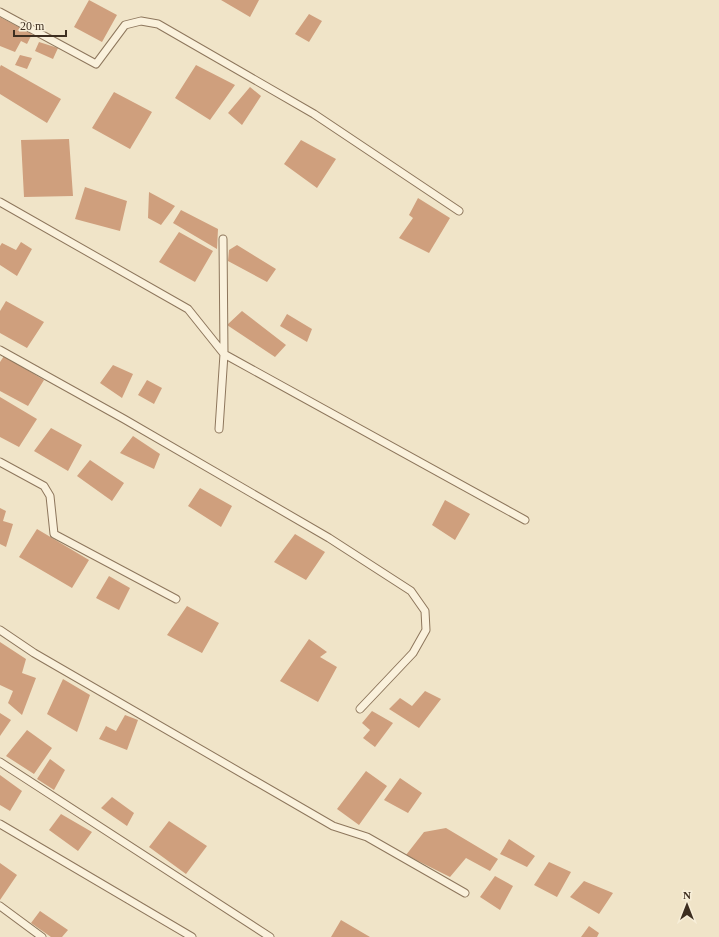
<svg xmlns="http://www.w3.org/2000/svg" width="719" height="937" font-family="Georgia,serif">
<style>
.building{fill:#cf9f7d}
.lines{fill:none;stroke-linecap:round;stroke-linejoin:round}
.lane-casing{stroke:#8d765c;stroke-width:9}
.lane{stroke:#faf1dc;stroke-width:7}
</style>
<rect width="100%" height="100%" fill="#f0e4c8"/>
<path class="building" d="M89 0 117 15 102 42 74 27Z
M221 0H259L250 17Z
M309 14 322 21 309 42 295 34Z
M0 17 32 34 27 44 21 41 15 52 0 46Z
M39 42 58 48 53 59 35 51Z
M20 55 32 58 27 69 15 65Z
M1 65 61 99 47 123 0 94V67Z
M196 65 235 85 210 120 175 98Z
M250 87 261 96 242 125 228 113Z
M114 92 152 112 130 149 92 128Z
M69 139 73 196 24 197 21 140Z
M301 140 336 159 317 188 284 164Z
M85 187 127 201 120 231 75 219Z
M149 192 175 206 161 225 148 218Z
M418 198 450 218 429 253 399 238 413 218 409 215Z
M181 210 218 229 217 249 173 223Z
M179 232 213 251 195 282 159 262Z
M21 242 32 249 17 276 0 265V246L2 243 16 250Z
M237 245 276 269 267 282 228 261 229 250Z
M6 301 44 322 27 348 0 333V311Z
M242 311 286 345 275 357 227 325Z
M287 314 312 329 307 342 280 326Z
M4 356 44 380 28 406 0 391V362Z
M113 365 133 374 122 398 100 383Z
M147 380 162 388 154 404 138 395Z
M0 397 37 419 19 447 0 437Z
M51 428 82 445 68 471 34 451Z
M133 436 160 454 154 469 120 453Z
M90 460 124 483 112 501 77 476Z
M200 488 232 506 221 527 188 506Z
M445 500 470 514 455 540 432 525Z
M0 508 6 511 3 521 13 524 6 547 0 544Z
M37 529 89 560 72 588 19 557Z
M295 534 325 552 306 580 274 562Z
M109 576 130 588 119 610 96 598Z
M187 606 219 623 202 653 167 635Z
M309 639 327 652 320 657 337 667 318 702 280 681Z
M0 642 26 659 22 673 36 678 22 715 8 703 13 691 0 685Z
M63 679 90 695 77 732 47 714Z
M425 691 441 699 419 728 389 709 400 698 412 706Z
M372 711 393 723 375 747 363 738 370 730 362 723Z
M0 713 11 720 0 736Z
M125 715 138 720 127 750 99 739 106 726 116 731Z
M27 730 52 748 34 774 6 756Z
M50 759 65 770 54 790 37 779Z
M366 771 387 786 359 825 337 809Z
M0 775 22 791 10 811 0 805Z
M400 778 422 793 408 813 384 800Z
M112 797 134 813 127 826 101 808Z
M61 814 92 832 78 851 49 830Z
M169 821 207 846 186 874 149 847Z
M446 828 498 859 490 871 466 858 450 877 406 855 424 832Z
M509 839 535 856 527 867 500 854Z
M549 862 571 872 557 897 534 885Z
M0 863 17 875 0 900Z
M495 876 513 886 500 910 480 897Z
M584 881 613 893 599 914 570 897Z
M40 911 68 930 62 937H51L31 923Z
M341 920 370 937H331Z
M589 926 599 933 597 937H581Z"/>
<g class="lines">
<defs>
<path id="lane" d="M0 12 96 64 125 25 141 21 158 24 314 114 459 211
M0 202 188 309 224 354 525 520
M0 350 124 419 329 538 411 591 425 611 426 630 413 653 360 709
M219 429 224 354 223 239
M0 462 44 486 50 496 54 534 176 599
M0 630 34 653 333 826 367 837 465 893
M0 762 270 937
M0 824 192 937
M0 906 42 937"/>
</defs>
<use href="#lane" class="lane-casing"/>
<use href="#lane" class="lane"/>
</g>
<g transform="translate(687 905)" stroke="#f7eed8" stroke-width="3" paint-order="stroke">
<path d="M0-3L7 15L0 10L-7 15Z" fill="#3d2e20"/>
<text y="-6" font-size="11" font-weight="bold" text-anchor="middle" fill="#3d2e20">N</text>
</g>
<path d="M14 30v6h52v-6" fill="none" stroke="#3d2e20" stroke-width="2"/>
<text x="20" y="30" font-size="12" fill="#3d2e20" stroke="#f7eed8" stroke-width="3" paint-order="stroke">20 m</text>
</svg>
